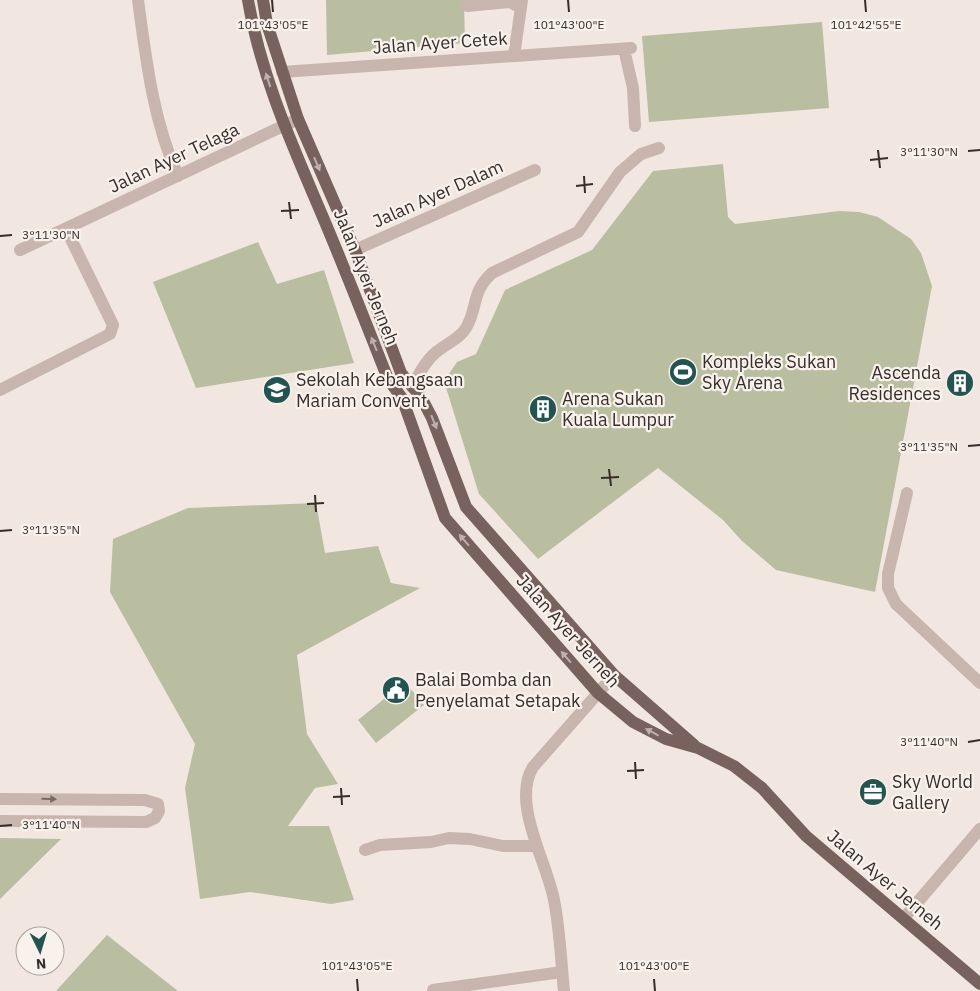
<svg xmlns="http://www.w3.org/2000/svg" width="980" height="991" font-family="'IBM Plex Sans',sans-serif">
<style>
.green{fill:#b9bea1}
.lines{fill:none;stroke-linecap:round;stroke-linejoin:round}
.minor{stroke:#c8b5ad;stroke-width:12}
.major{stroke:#77625d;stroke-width:12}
.oneway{fill:#beb1ac}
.oneway2{fill:#786a66}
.ticks{fill:none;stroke:#372d2b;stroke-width:2}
.labels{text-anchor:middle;stroke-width:4.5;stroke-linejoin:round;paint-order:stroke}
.street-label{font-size:18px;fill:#372d2b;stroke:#f8f1ec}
.poi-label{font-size:18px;fill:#372d2b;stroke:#f8f1ec;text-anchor:start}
.ticks-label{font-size:12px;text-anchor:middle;fill:#372d2b;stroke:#f8f1ec;stroke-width:4.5;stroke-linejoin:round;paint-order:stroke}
</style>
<rect width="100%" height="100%" fill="#f1e6e0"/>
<path class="green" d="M326 0H503L464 3 465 43 327 55Z
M822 22 829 108 649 122 642 36Z
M723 164 728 217 735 224 839 211 859 212 878 217 911 239 921 253 932 286 875 592 776 570 742 541 723 520 658 468 538 559 479 494 444 381 457 362 476 354 505 290 592 250 653 171Z
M258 242 277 284 324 270 354 363 196 388 153 282Z
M316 503 325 553 378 546 391 583 420 588 297 655 307 734 338 784 315 788 288 826H329L354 900 331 904 250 892 200 899 185 788 195 744 110 592 113 539 188 508Z
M405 682 424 705 376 743 358 720Z
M0 838 61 839 0 899Z
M107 935 178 991H179H56Z"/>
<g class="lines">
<path class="minor" d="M138 0C146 59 153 121 178 176
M467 6 510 2 521 8
M624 49 633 88 635 126
M514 56 522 0
M282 72 631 48
M20 250 298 119
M355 250 535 170
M412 387C418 376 424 363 433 355 443 345 460 339 466 328 478 308 471 292 492 273L578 232 620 172 641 154 659 148
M0 390 110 334 113 325 66 229
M907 493 888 574V588L896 604 980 683
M0 799 145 800 158 804 159 811 155 818 146 822 0 821
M365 850 380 845 431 842 449 838 470 839 503 846H537
M904 918 980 829
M433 990 562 972
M564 991C561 961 560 930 554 900 547 862 511 803 533 767L614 675"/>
<path class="major" d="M248 0C262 83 298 157 330 234 350 282 369 331 388 379L402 398 445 518 598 693 633 722 666 739 698 748 734 766 762 788 806 836 980 984
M263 0 267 24 298 119 355 250 401 373 421 397 432 418 466 507 614 675 694 745"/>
</g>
<defs><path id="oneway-solid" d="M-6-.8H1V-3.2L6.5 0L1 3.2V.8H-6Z" transform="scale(1.25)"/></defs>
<g class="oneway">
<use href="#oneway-solid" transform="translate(268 80) rotate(-108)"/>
<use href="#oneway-solid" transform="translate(317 164) rotate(67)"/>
<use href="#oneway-solid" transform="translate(374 344) rotate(-112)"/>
<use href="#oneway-solid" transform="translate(434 422) rotate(68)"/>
<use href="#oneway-solid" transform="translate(464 540) rotate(-131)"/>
<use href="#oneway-solid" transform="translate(566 657) rotate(-131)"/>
<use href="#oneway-solid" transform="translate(652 732) rotate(-152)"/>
</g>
<use class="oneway2" href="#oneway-solid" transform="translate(49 799) rotate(2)"/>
<path class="ticks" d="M272 0 273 12M568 0 569 12M865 0 866 12M878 150 880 168M968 151 980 150M870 160 888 158M584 176 585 193M576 186 593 184M289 202 291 219M281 211 299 210M0 236 12 235M968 446 980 445M609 469 611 486M601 478 619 477M315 495 316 512M307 504 324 503M0 531 12 530M968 742 980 740M635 762 636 779M627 771 644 770M341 788 342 805M333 797 350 796M0 826 12 825M357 979 358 991M654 979 655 991"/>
<defs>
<symbol id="stadium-disc" viewBox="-11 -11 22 22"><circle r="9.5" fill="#245451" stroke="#f8f1ec"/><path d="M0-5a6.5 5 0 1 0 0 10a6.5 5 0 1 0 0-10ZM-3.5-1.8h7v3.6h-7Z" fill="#fff"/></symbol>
<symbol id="building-disc" viewBox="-11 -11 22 22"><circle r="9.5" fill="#245451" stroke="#f8f1ec"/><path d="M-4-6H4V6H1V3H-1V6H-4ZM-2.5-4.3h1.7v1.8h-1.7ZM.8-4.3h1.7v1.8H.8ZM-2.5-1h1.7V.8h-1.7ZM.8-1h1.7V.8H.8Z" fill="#fff"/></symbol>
<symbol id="school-disc" viewBox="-11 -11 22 22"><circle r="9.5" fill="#245451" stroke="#f8f1ec"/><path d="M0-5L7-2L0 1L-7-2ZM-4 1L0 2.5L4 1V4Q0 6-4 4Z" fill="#fff"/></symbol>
<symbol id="civic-disc" viewBox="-11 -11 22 22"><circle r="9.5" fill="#245451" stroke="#f8f1ec"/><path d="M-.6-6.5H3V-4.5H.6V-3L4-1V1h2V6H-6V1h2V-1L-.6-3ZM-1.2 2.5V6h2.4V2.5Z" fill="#fff"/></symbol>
<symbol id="office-disc" viewBox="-11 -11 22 22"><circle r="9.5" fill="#245451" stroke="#f8f1ec"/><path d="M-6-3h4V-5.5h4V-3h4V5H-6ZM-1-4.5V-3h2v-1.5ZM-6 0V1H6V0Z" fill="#fff"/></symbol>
</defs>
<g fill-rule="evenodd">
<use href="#stadium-disc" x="667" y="356" width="32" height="32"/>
<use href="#building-disc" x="944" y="367" width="32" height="32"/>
<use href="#school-disc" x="261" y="374" width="32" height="32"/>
<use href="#building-disc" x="527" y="393" width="32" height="32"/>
<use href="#civic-disc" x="380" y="674" width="32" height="32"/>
<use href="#office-disc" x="857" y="776" width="32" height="32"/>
</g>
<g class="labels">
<g class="street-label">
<text transform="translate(440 43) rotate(-4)" y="6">Jalan Ayer Cetek</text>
<text transform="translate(174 158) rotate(-25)" y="6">Jalan Ayer Telaga</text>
<text transform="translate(438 194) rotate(-24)" y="6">Jalan Ayer Dalam</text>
<text transform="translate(366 277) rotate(68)" y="6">Jalan Ayer Jerneh</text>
<text transform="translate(568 631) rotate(48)" y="6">Jalan Ayer Jerneh</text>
<text transform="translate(885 880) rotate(40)" y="6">Jalan Ayer Jerneh</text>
</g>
<g class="poi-label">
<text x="702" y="368">Kompleks Sukan<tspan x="702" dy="21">Sky Arena</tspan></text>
<text x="941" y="379" text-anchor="end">Ascenda<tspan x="941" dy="21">Residences</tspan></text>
<text x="296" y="386">Sekolah Kebangsaan<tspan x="296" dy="21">Mariam Convent</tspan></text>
<text x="562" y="405">Arena Sukan<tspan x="562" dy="21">Kuala Lumpur</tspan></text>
<text x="415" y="686">Balai Bomba dan<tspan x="415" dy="21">Penyelamat Setapak</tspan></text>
<text x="892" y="788">Sky World<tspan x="892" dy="21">Gallery</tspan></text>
</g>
</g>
<g class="ticks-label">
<text x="273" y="29">101°43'05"E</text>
<text x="569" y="29">101°43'00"E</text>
<text x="866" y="29">101°42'55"E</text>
<text x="929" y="156">3°11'30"N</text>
<text x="51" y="239">3°11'30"N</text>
<text x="929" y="451">3°11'35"N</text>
<text x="51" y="534">3°11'35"N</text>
<text x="929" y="746">3°11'40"N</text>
<text x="51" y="829">3°11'40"N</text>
<text x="357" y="970">101°43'05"E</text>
<text x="654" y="970">101°43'00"E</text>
</g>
<g transform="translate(40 951) rotate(175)"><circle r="24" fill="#f8f1ec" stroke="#aba39f"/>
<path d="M0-4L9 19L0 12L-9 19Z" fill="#245451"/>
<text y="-8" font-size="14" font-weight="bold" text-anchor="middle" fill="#372d2b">N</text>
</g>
</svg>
